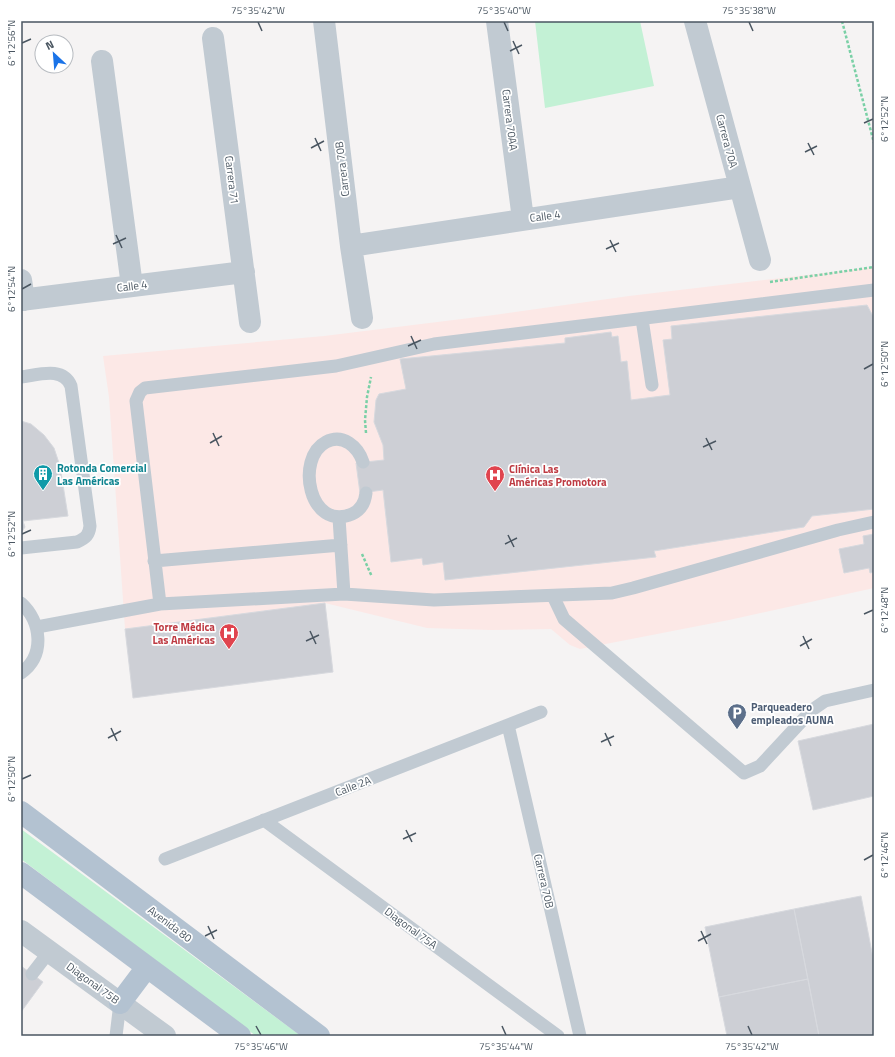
<svg xmlns="http://www.w3.org/2000/svg" width="895" height="1057" font-family="'Titillium Web',sans-serif">
<style>
.medical{fill:#fce8e6}
.green{fill:#c3f1d5}
.building{fill:#cdcfd5;stroke:#d7d9de}
.lines{fill:none;stroke-linecap:round;stroke-linejoin:round}
.path{stroke:#7ad0a6;stroke-width:2.5;stroke-dasharray:3 2;stroke-linecap:butt}
.service{stroke:#c1cad2;stroke-width:13}
.minor{stroke:#c1cad2;stroke-width:22}
.primary{stroke:#b3c2d1;stroke-width:22}
.ticks{fill:none;stroke:#4a5661;stroke-width:1.5}
.labels{text-anchor:middle;stroke-width:3.5;stroke-linejoin:round;paint-order:stroke}
.street-label{font-size:11px;fill:#4a5661;stroke:#fff}
.culture-label{font-size:11px;font-weight:bold;fill:#0d838f;stroke:#fff;text-anchor:start}
.health-label{font-size:11px;font-weight:bold;fill:#be3a42;stroke:#fff;text-anchor:start}
.service-label{font-size:11px;font-weight:bold;fill:#4e5e75;stroke:#fff;text-anchor:start}
.neatline{fill:none;stroke:#4a5661;stroke-width:1.5}
.ticks-label{font-size:10px;text-anchor:middle;fill:#4a5661}
</style>
<rect width="100%" height="100%" fill="#f5f3f3"/>
<path class="medical" d="M874 267V588L729 620 580 649 570 645 551 629 491 630 427 628 325 603 333 672 133 698 125 629 109 397 103 356 324 336 494 315 629 296Z"/>
<path class="green" d="M535 21H640L654 86 545 108Z
M21 829 301 1036H256L21 859Z"/>
<path class="building" d="M867 305 874 318V509L812 516 804 527 654 551 656 557 445 580 443 562 423 565 422 558 391 562 383 490 360 493 356 463 384 460 383 445 374 422 376 400 379 394 406 389 400 359 565 343V338L611 332 612 337 618 336 621 362 627 361 631 400 670 395 663 340 672 339 671 326Z
M21 421 31 424 44 435 54 448 60 466 68 516 23 521 25 527 21 533Z
M874 534V572L870 573 869 568 844 573 839 549 864 544 863 536Z
M325 603 333 672 133 698 125 629Z
M874 724V796L813 810 798 741Z
M861 896 874 963V1036H819L794 909Z
M794 909 808 979 719 997 705 927Z
M21 966 43 982 21 1012Z
M808 979 819 1036H727L719 997Z"/>
<g class="lines">
<path class="path" d="M842 21 874 143
M770 282 874 267
M366 433 365 420 367 397 371 377
M362 554 372 577"/>
<path class="service" d="M642 319 652 385
M21 377C38 375 63 366 71 386L90 526C89 535 86 538 77 542L21 548
M363 462C358 447 343 433 326 442 295 458 309 532 352 514 361 510 365 502 366 493
M339 518 344 594
M154 561 341 545
M553 596 564 619 744 773 760 766 812 710 825 701 874 690
M21 603C41 621 46 655 21 673
M160 604 136 401 140 392 145 388 336 366 434 344 874 290
M37 627 160 604 344 594 434 600 612 593 633 588 838 530 874 522
M508 725 580 1036
M264 820 558 1036
M165 859 541 712
M32 974 49 952
M116 1036 120 1003"/>
<path class="minor" d="M324 21 351 246 362 318
M497 21 523 219
M695 21 760 260
M213 38 250 322
M102 61 132 286
M351 246 740 187
M21 280 24 300
M21 300 244 272
M21 931 165 1036"/>
<path class="primary" d="M21 812 319 1036
M21 873 240 1036
M120 1003 147 967"/>
</g>
<path class="ticks" d="M258 22 262 31M504 22 508 31M749 22 753 31M513 41 519 54M22 43 31 39M510 51 522 45M864 123 873 119M315 138 321 151M808 143 814 155M311 148 324 141M805 152 817 146M116 235 122 248M610 240 616 252M113 244 126 238M606 249 619 243M22 289 31 284M411 336 417 349M408 346 421 340M864 369 873 364M213 433 219 446M706 438 712 450M210 443 222 436M703 447 716 441M22 534 31 530M508 535 514 547M505 544 517 538M864 614 873 610M310 631 316 644M803 636 809 649M306 641 319 635M800 646 812 639M111 728 117 741M605 733 611 746M108 738 121 731M601 742 614 736M22 779 31 775M406 830 412 842M403 839 416 833M864 860 873 855M208 926 214 939M701 931 707 944M205 936 217 930M698 941 711 934M256 1026 261 1035M502 1026 506 1035M748 1026 752 1035"/>
<defs>
<symbol id="building-pin" viewBox="-11 -11 22 30"><path d="M0 17L-7.5 6A9.5 9.5 0 1 1 7.5 6Z" fill="#0f9aa8" stroke="#fff"/><path d="M-4-6H4V6H1V3H-1V6H-4ZM-2.5-4.3h1.7v1.8h-1.7ZM.8-4.3h1.7v1.8H.8ZM-2.5-1h1.7V.8h-1.7ZM.8-1h1.7V.8H.8Z" fill="#fff"/></symbol>
<symbol id="hospital-pin" viewBox="-11 -11 22 30"><path d="M0 17L-7.5 6A9.5 9.5 0 1 1 7.5 6Z" fill="#e0444e" stroke="#fff"/><path d="M-5-5h3v3.5h4V-5h3V5h-3V1.5h-4V5h-3Z" fill="#fff"/></symbol>
<symbol id="parking-pin" viewBox="-11 -11 22 30"><path d="M0 17L-7.5 6A9.5 9.5 0 1 1 7.5 6Z" fill="#5c6f8a" stroke="#fff"/><path d="M-3.5-5.5H1a3.5 3.5 0 0 1 0 7H-1V5.5H-3.5ZM-1-3.4V-.6H.8a1.4 1.4 0 0 0 0-2.8Z" fill="#fff"/></symbol>
</defs>
<g fill-rule="evenodd">
<use href="#building-pin" x="32" y="463" width="22" height="30"/>
<use href="#hospital-pin" x="484" y="464" width="22" height="30"/>
<use href="#hospital-pin" x="218" y="622" width="22" height="30"/>
<use href="#parking-pin" x="726" y="702" width="22" height="30"/>
</g>
<g class="labels">
<g class="street-label">
<text transform="translate(510 120) rotate(83)" y="4">Carrera 70AA</text>
<text transform="translate(727 141) rotate(75)" y="4">Carrera 70A</text>
<text transform="translate(342 169) rotate(-97)" y="4">Carrera 70B</text>
<text transform="translate(232 180) rotate(83)" y="4">Carrera 71</text>
<text transform="translate(545 216) rotate(-8)" y="4">Calle 4</text>
<text transform="translate(132 286) rotate(-7)" y="4">Calle 4</text>
<text transform="translate(353 786) rotate(-21)" y="4">Calle 2A</text>
<text transform="translate(544 881) rotate(77)" y="4">Carrera 70B</text>
<text transform="translate(170 924) rotate(37)" y="4">Avenida 80</text>
<text transform="translate(411 928) rotate(36)" y="4">Diagonal 75A</text>
<text transform="translate(93 983) rotate(36)" y="4">Diagonal 75B</text>
</g>
<g class="culture-label">
<text x="57" y="472">Rotonda Comercial<tspan x="57" dy="13">Las Américas</tspan></text>
</g>
<g class="health-label">
<text x="509" y="473">Clínica Las<tspan x="509" dy="13">Américas Promotora</tspan></text>
<text x="215" y="631" text-anchor="end">Torre Médica<tspan x="215" dy="13">Las Américas</tspan></text>
</g>
<g class="service-label">
<text x="751" y="711">Parqueadero<tspan x="751" dy="13">empleados AUNA</tspan></text>
</g>
</g>
<rect width="895" height="1057" fill="none" stroke="#ffffff" stroke-width="44"/>
<g transform="translate(54 54) rotate(334)"><circle r="19" fill="#ffffff" stroke="#b7bbc0"/>
<path d="M0-3L7 15L0 10L-7 15Z" fill="#1a73e8"/>
<text y="-6" font-size="11" font-weight="bold" text-anchor="middle" fill="#4a5661">N</text>
</g>
<rect x="22" y="22" width="851" height="1013" class="neatline"/>
<g class="ticks-label">
<text x="258" y="14">75°35'42"W</text>
<text x="504" y="14">75°35'40"W</text>
<text x="749" y="14">75°35'38"W</text>
<text transform="translate(11 43) rotate(-90)" y="4">6°12'56"N</text>
<text transform="translate(884 119) rotate(-90)" y="4">6°12'52"N</text>
<text transform="translate(11 289) rotate(-90)" y="4">6°12'54"N</text>
<text transform="translate(884 364) rotate(-90)" y="4">6°12'50"N</text>
<text transform="translate(11 534) rotate(-90)" y="4">6°12'52"N</text>
<text transform="translate(884 610) rotate(-90)" y="4">6°12'48"N</text>
<text transform="translate(11 779) rotate(-90)" y="4">6°12'50"N</text>
<text transform="translate(884 855) rotate(-90)" y="4">6°12'46"N</text>
<text x="261" y="1050">75°35'46"W</text>
<text x="506" y="1050">75°35'44"W</text>
<text x="752" y="1050">75°35'42"W</text>
</g>
</svg>
